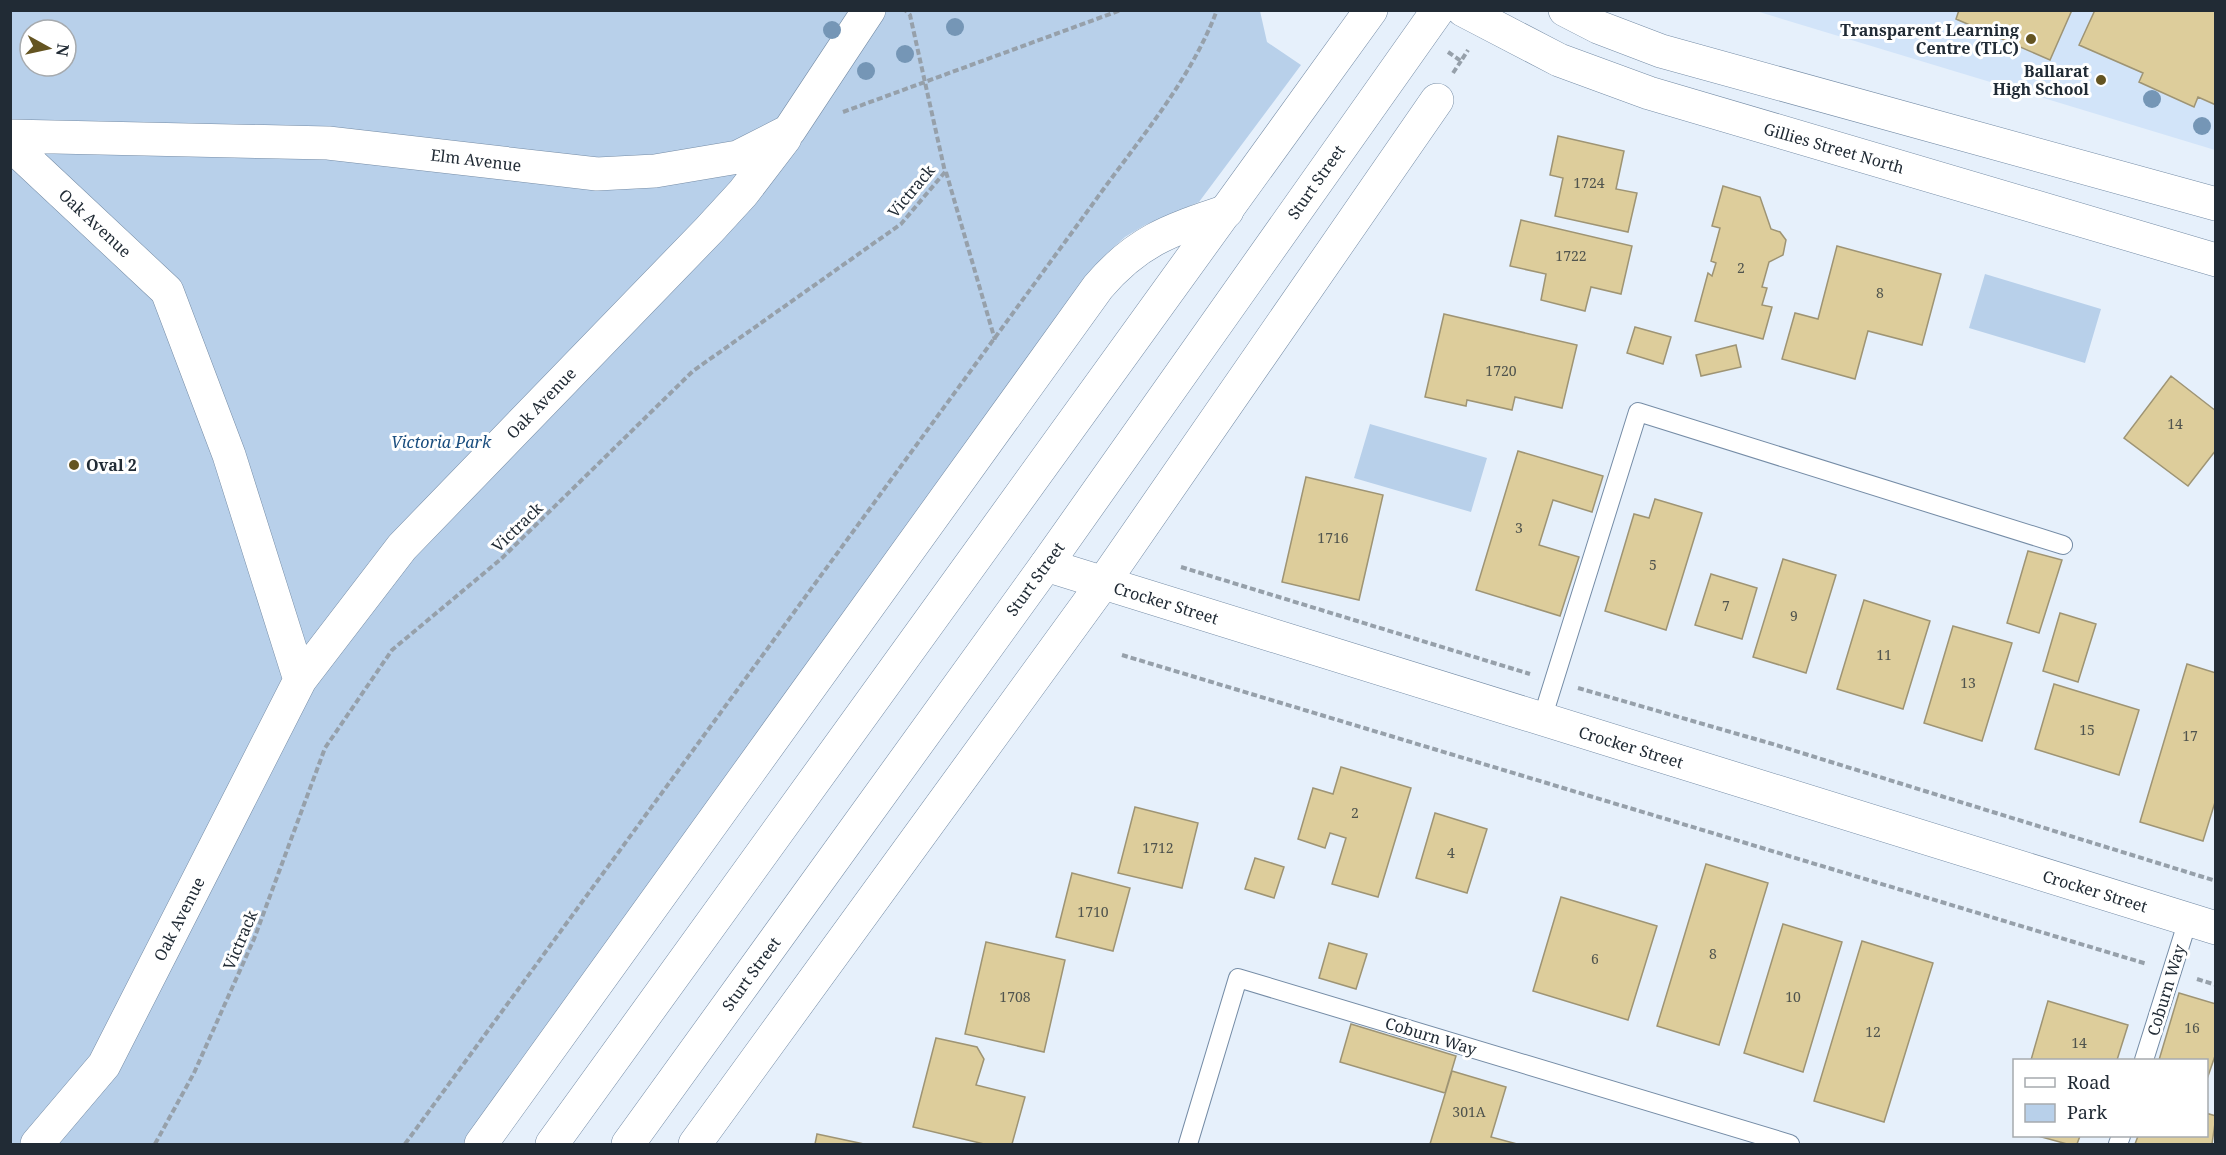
<svg xmlns="http://www.w3.org/2000/svg" width="2226" height="1155" font-family="'Noto Serif',serif">
<style>
.built{fill:#d2e4f9}
.green{fill:#b8d0ea;fill-rule:evenodd}
.building{fill:#ddcd9b;stroke:#9e9474;stroke-width:1.5}
.lines{fill:none;stroke-linecap:round;stroke-linejoin:round}
.lane-casing{stroke:#758ca6;stroke-width:20}
.street-casing{stroke:#758ca6;stroke-width:34}
.secondary-casing{stroke:#758ca6;stroke-width:34}
.path{stroke:#96a0aa;stroke-width:4;stroke-dasharray:6 3;stroke-linecap:butt}
.lane{stroke:#fff;stroke-width:18}
.street{stroke:#fff;stroke-width:33}
.secondary{stroke:#fff;stroke-width:33}
.tree{fill:#7596b6}
.poi-dot{fill:#645421;stroke:#fff;stroke-width:2}
.labels{text-anchor:middle;stroke-width:6;stroke-linejoin:round;paint-order:stroke}
.number-label{font-size:14px;fill:#50544e}
.poi-label{font-size:16px;font-weight:bold;fill:#212b35;stroke:#fff;text-anchor:end}
.street-label{font-size:16px;fill:#212b35;stroke:#fff}
.park-label{font-size:16px;font-style:italic;fill:#194d7e;stroke:#fff}
</style>
<rect width="100%" height="100%" fill="#e6f0fb"/>
<path class="built" d="M1756 11H2215V150Z"/>
<path class="green" d="M11 11H1260L1267 42 1301 65 1199 202 1145 225 1125 237 1102 258 469 1144H11ZM30 30H66V66H30Z
M1985 274 2101 309 2085 363 1969 328Z
M1370 424 1487 458 1471 512 1354 478Z"/>
<path class="building" d="M1959 10H2072L2050 60 1956 19Z
M2095 10H2216V105L2198 97 2194 107 2139 82 2143 73 2079 45Z
M1558 136 1624 151 1616 189 1637 193 1628 232 1555 216 1563 178 1550 175Z
M1723 186 1760 197 1771 229 1780 232 1786 240 1783 255 1769 262 1762 287 1767 288 1762 305 1772 307 1763 339 1695 321 1708 273 1712 276 1716 263 1711 261 1720 228 1712 226Z
M1521 220 1632 246 1621 294 1591 287 1585 311 1541 300 1546 274 1510 266Z
M1837 246 1941 274 1922 345 1868 331 1855 379 1782 359 1795 313 1818 319Z
M1444 314 1577 345 1562 408 1515 397 1512 410 1467 400 1466 406 1425 397Z
M1635 327 1671 337 1663 364 1627 353Z
M1736 345 1741 367 1701 376 1696 355Z
M2171 376 2216 411V450L2188 486 2124 438Z
M1518 451 1603 476 1592 512 1553 500 1539 545 1579 557 1560 616 1476 590Z
M1306 477 1383 495 1359 600 1282 582Z
M1655 499 1702 513 1666 630 1605 611 1634 514 1649 518Z
M2028 551 2062 560 2039 633 2007 623Z
M1783 559 1836 575 1806 673 1753 657Z
M1711 574 1757 588 1742 639 1695 625Z
M1864 600 1930 621 1903 709 1837 689Z
M2060 613 2096 624 2078 682 2043 671Z
M1953 626 2012 643 1982 741 1924 723Z
M2187 664 2216 673V799L2203 841 2140 822Z
M2054 684 2139 710 2119 775 2035 749Z
M1341 767 1411 788 1378 897 1332 884 1346 838 1330 833 1325 848 1298 839 1313 788 1333 794Z
M1135 807 1198 823 1182 888 1118 873Z
M1435 813 1487 829 1467 893 1416 878Z
M1255 858 1284 867 1274 898 1245 889Z
M1706 864 1768 883 1719 1045 1657 1026Z
M1072 873 1130 888 1113 951 1056 937Z
M1561 897 1657 926 1628 1020 1533 991Z
M1783 924 1842 942 1803 1072 1744 1053Z
M1862 941 1933 963 1884 1122 1814 1101Z
M986 942 1065 960 1044 1052 965 1034Z
M1329 943 1367 954 1356 989 1319 978Z
M2179 993 2216 1004V1053L2206 1082V1060H2159Z
M2048 1001 2128 1025 2117 1060H2031Z
M1351 1024 1456 1056 1445 1093 1340 1062Z
M936 1038 977 1047 984 1059 976 1085 1025 1097 1012 1144H984L913 1127Z
M1452 1071 1506 1087 1491 1137 1517 1144H1430Z
M2206 1113 2216 1116 2212 1144H2135L2138 1136H2206Z
M817 1134 864 1144H815Z
M2038 1136H2080L2077 1144H2067Z"/>
<g class="lines">
<defs>
<path id="lane" d="M1542 719 1638 412 2063 545
M2144 1060 2188 920
M1188 1144 1238 978 1790 1144
M2118 1144 2121 1136"/>
<path id="street" d="M10 136 328 143 597 174 655 171 738 157 789 131 869 10
M10 144 167 291 229 455 300 680 104 1065 37 1144
M1046 565 2216 928
M300 680 402 547 709 230 743 193 785 138
M481 1144 1098 287C1138 240 1171 230 1227 211
M695 1144 1103 583 1437 100"/>
<path id="secondary" d="M1463 10 1559 60 1649 93 2216 260
M1565 10 1598 27 1661 51 2216 204
M552 1144 1371 10
M628 1144 1046 565 1438 10"/>
</defs>
<use href="#lane" class="lane-casing"/>
<use href="#street" class="street-casing"/>
<use href="#secondary" class="secondary-casing"/>
<path class="path" d="M1448 52 1461 61 1468 50
M1453 73 1461 61
M843 112 1121 10
M946 172 995 340
M1181 567 1530 674
M1122 655 2147 964
M1578 688 1776 745 2216 881
M2197 979 2216 985
M155 1144 194 1073 254 939 325 748 392 650 501 559 693 371 901 224 945 172 910 15 905 10
M405 1144 1092 205C1136 143 1190 82 1217 10"/>
<use href="#lane" class="lane"/>
<use href="#street" class="street"/>
<use href="#secondary" class="secondary"/>
</g>
<g class="tree">
<circle cx="955" cy="27" r="9"/>
<circle cx="832" cy="30" r="9"/>
<circle cx="905" cy="54" r="9"/>
<circle cx="866" cy="71" r="9"/>
<circle cx="2152" cy="99" r="9"/>
<circle cx="2202" cy="126" r="9"/>
</g>
<g class="poi-dot">
<circle cx="2031" cy="39" r="6"/>
<circle cx="2101" cy="80" r="6"/>
<circle cx="74" cy="465" r="6"/>
</g>
<g class="labels">
<g class="number-label">
<text x="1589" y="188">1724</text>
<text x="1571" y="261">1722</text>
<text x="1741" y="273">2</text>
<text x="1880" y="298">8</text>
<text x="1501" y="376">1720</text>
<text x="2175" y="429">14</text>
<text x="1519" y="533">3</text>
<text x="1333" y="543">1716</text>
<text x="1653" y="570">5</text>
<text x="1726" y="611">7</text>
<text x="1794" y="621">9</text>
<text x="1884" y="660">11</text>
<text x="1968" y="688">13</text>
<text x="2087" y="735">15</text>
<text x="2190" y="741">17</text>
<text x="1355" y="818">2</text>
<text x="1158" y="853">1712</text>
<text x="1451" y="858">4</text>
<text x="1093" y="917">1710</text>
<text x="1713" y="959">8</text>
<text x="1595" y="964">6</text>
<text x="1015" y="1002">1708</text>
<text x="1793" y="1002">10</text>
<text x="2192" y="1033">16</text>
<text x="1873" y="1037">12</text>
<text x="2079" y="1048">14</text>
<text x="1469" y="1117">301A</text>
</g>
<g class="poi-label">
<text x="2019" y="36">Transparent Learning<tspan x="2019" dy="18">Centre (TLC)</tspan></text>
<text x="2089" y="77">Ballarat<tspan x="2089" dy="18">High School</tspan></text>
<text x="86" y="471" text-anchor="start">Oval 2</text>
</g>
<g class="street-label">
<text transform="translate(1834 148) rotate(16)" y="6">Gillies Street North</text>
<text transform="translate(476 160) rotate(7)" y="6">Elm Avenue</text>
<text transform="translate(1316 182) rotate(-55)" y="6">Sturt Street</text>
<text transform="translate(911 191) rotate(-50)" y="6">Victrack</text>
<text transform="translate(95 223) rotate(43)" y="6">Oak Avenue</text>
<text transform="translate(541 403) rotate(-46)" y="6">Oak Avenue</text>
<text transform="translate(517 527) rotate(-44)" y="6">Victrack</text>
<text transform="translate(1035 579) rotate(-54)" y="6">Sturt Street</text>
<text transform="translate(1166 603) rotate(17)" y="6">Crocker Street</text>
<text transform="translate(1631 747) rotate(17)" y="6">Crocker Street</text>
<text transform="translate(2095 891) rotate(17)" y="6">Crocker Street</text>
<text transform="translate(179 919) rotate(-63)" y="6">Oak Avenue</text>
<text transform="translate(240 940) rotate(-67)" y="6">Victrack</text>
<text transform="translate(751 974) rotate(-54)" y="6">Sturt Street</text>
<text transform="translate(2166 990) rotate(-73)" y="6">Coburn Way</text>
<text transform="translate(1431 1036) rotate(17)" y="6">Coburn Way</text>
</g>
<g class="park-label">
<text x="441" y="448">Victoria Park</text>
</g>
</g>
<rect width="2226" height="1155" fill="none" stroke="#212b35" stroke-width="24"/>
<rect x="2013" y="1059" width="195" height="78" fill="#ffffff" stroke="#a6aaae" stroke-width="1.5"/>
<rect x="2025" y="1078" width="30" height="9" fill="#ffffff" stroke="#a6aaae" stroke-width="1.5"/>
<text x="2067" y="1089" font-size="18" fill="#212b35">Road</text>
<rect x="2025" y="1104" width="30" height="18" fill="#b8d0ea" stroke="#a6aaae" stroke-width="1.5"/>
<text x="2067" y="1119" font-size="18" fill="#212b35">Park</text>
<g transform="translate(48 48) rotate(98)"><circle r="28" fill="#ffffff" stroke="#a6aaae" stroke-width="1.5"/>
<path d="M0-4.5L10 22L0 15L-10 22Z" fill="#645421"/>
<text y="-9" font-size="16" font-weight="bold" text-anchor="middle" fill="#212b35">N</text>
</g>
</svg>
